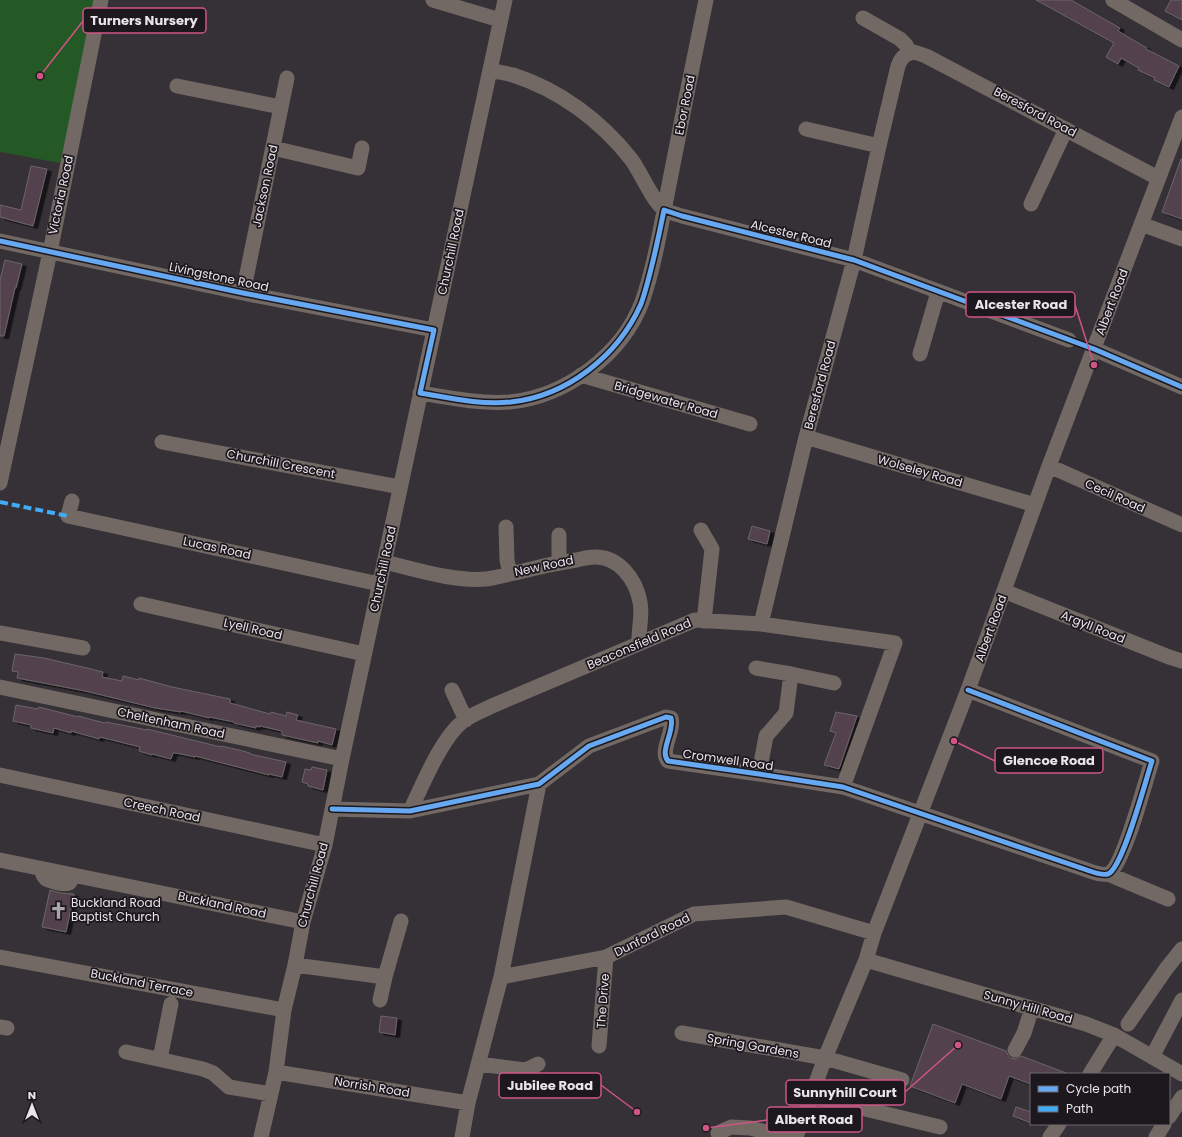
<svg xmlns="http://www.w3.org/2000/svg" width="1182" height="1137" font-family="Poppins,sans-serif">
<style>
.green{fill:#245824}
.building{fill:#53424d;stroke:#6b6569;filter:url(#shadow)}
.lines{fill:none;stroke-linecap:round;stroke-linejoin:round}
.minor{stroke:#726965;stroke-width:15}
.quiet{stroke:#42abf6;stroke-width:4;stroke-dasharray:8 4;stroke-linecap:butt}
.cycleway-casing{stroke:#1d181d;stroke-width:8}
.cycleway{stroke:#66a8f1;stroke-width:5}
.labels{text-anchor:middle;stroke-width:3.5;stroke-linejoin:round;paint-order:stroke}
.street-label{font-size:12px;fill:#e9e3ea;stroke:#1d181d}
.poi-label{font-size:12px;fill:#e9e3ea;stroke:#1d181d;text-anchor:start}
.leader{fill:none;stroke:#ce5586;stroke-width:1.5}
.callout-dot{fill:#ce5586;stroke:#1d181d;stroke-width:1.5}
.callout{fill:#1d181d;stroke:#ce5586;stroke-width:1.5}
.callout-label{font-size:13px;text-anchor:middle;font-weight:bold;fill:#e9e3ea}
</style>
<defs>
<filter id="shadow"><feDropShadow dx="4.5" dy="2.5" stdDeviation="0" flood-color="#0009"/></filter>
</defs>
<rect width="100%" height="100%" fill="#363136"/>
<path class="green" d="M0 0H97L60 163 0 152Z"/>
<path class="building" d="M1036 0H1071L1120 28 1118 31 1147 48 1146 49 1179 66 1169 87 1154 80 1155 78 1138 70 1139 68 1121 58 1118 64 1106 57 1114 43Z
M1171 0H1182V20L1165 11Z
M1181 159H1182V219L1162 212Z
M31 166 47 169 33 226 0 217V205L21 210Z
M5 260 22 264 16 288H15L4 336H0V280Z
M752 526 770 531 767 544 748 539Z
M15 654 44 658 91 669 103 672 102 677 122 681 123 676 139 680V678L172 687 230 699V703L252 709 270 714 271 712 286 716 287 712 298 715 296 720 336 729 332 745 318 741V743L282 735V731L260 726V727L256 726V728L234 723V722L209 717V718L181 711V712L155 708 85 691 17 678 18 672 12 671Z
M16 705 38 709 39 707 78 717V716L93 720 105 723 106 722 147 730V729L221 747V746L239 750 250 753V754L286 762 282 777 269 774V775L195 756V757L176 753H173L171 759 152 754V755L139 751 140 747 100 737 99 739 71 731V733L54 728 53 733 31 728V725L13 721Z
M836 712 857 716 839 769 824 765 836 733 830 731Z
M312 767 327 770 323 790 308 786V784L302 782 305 769 311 770Z
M50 890 60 893 74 894 66 932 42 927Z
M381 1016 397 1018 395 1035 379 1032Z
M933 1024 1006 1051 1008 1055 1011 1058 1016 1059 1021 1056 1066 1073V1074H1031V1084L1009 1076 1001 1099 962 1084 955 1103 910 1086Z
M1016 1107 1031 1112V1123L1013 1116Z"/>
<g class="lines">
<path class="minor" d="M433 0 500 20
M1113 0 1182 40
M863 18 900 39 906 45 910 53 914 52 926 56 1158 178
M490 70C497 72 506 73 513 75 560 90 601 121 631 159 641 172 653 203 665 210 670 213 676 214 682 216L854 260 1069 340
M177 86 281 107
M806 129 879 146
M273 148 358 168 362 148
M1031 204 1066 129
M1141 224 1182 239
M0 241 243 293 434 330
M243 293 287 78
M1094 349 1182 387
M920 354 938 292
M581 375 750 424
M420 393C450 398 480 404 510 402 566 396 622 355 642 302 654 268 661 226 668 190 680 127 693 63 706 0
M806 437 1035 505
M162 442 400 487
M1049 466 1182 525
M0 483 50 252 101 0
M72 501 68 516 379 584
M506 527 507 560 510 574
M701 530 712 549 704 621
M384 562C415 569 454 582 486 579 497 578 508 574 519 572 538 567 557 563 576 560 582 559 588 557 594 557 619 556 636 580 640 602 643 616 638 630 639 644
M559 563V535
M1004 591 1169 657 1182 661
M141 604 364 654
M761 624 806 437 854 260 879 146 898 66C900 60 903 55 910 53
M0 633 83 648
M756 668 791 674 834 683
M0 687 342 759
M452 690 466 720
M759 774 766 736 786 713 791 674
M0 775 325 845
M332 809 410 811 539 784 589 746 666 717 671 718C675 731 659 751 668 761L759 774 843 787 1084 869C1090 871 1101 876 1108 874 1123 868 1146 779 1152 761L968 690
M410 811C422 786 441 739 462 722 471 715 482 711 492 706L695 620 761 624 895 643 843 787
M0 860 303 922
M43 871V875L46 879C51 881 65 886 69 883 71 882 72 877 73 875
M1108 874 1168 899
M0 957 284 1010
M866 960 1086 1024 1114 1035 1182 1074
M295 965 385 977 401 921
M501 977 606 957 694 914 786 907 874 933
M380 1000 385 977
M1128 1024 1166 969 1182 949
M0 1027 7 1028
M682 1033 825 1058 902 1080
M599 1046 606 957
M1015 1050 1024 1033 1032 1008
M126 1052 203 1069 213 1073 229 1087 271 1094
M1152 1057 1182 1000
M160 1059 171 1004
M479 1064 525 1070 530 1068 538 1064
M276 1072 468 1103
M1090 1074 1114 1035
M811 1096 940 1127
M1169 1117 1182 1097
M718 1133 731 1127 750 1128 787 1137
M261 1137 276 1072 284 1010 295 965 303 922 325 845 342 759 505 0
M462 1137 468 1103 501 977 539 784
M796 1137 825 1058 866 960 874 933 968 690 1049 466 1182 117
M1050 1137 1059 1124
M1156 1137 1164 1124"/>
<path class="quiet" d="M0 502 68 516"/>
<defs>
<path id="cycleway" d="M0 241 243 293 434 330 420 393C450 398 480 405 511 402 567 396 618 356 641 304 645 293 648 281 651 269 656 249 660 230 664 210L682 216 854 260 1094 349 1182 387
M332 809 410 811 539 784 589 746 666 717 671 718C675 731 659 751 668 761L759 774 843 787 1084 869C1090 871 1101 876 1108 874 1123 868 1146 779 1152 761L968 690"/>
</defs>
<use href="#cycleway" class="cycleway-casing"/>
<use href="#cycleway" class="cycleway"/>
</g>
<defs>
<symbol id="church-bare" viewBox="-9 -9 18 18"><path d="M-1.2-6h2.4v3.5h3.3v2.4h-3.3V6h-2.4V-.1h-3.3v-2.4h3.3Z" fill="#aaa5ab" stroke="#1d181d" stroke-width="2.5" paint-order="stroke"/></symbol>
</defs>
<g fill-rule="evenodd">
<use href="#church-bare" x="46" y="898" width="25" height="25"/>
</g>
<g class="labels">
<g class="street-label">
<text transform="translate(685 105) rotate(-79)" y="4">Ebor Road</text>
<text transform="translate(1035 112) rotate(28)" y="4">Beresford Road</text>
<text transform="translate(265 186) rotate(-78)" y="4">Jackson Road</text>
<text transform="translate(61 195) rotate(-78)" y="4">Victoria Road</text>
<text transform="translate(791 234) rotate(14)" y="4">Alcester Road</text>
<text transform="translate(451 252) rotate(-78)" y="4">Churchill Road</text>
<text transform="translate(219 277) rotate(12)" y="4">Livingstone Road</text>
<text transform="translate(1112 302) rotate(-69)" y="4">Albert Road</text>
<text transform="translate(820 385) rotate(-75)" y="4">Beresford Road</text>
<text transform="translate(666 400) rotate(16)" y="4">Bridgewater Road</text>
<text transform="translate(281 464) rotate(11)" y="4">Churchill Crescent</text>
<text transform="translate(920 471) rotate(16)" y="4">Wolseley Road</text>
<text transform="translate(1115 496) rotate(24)" y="4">Cecil Road</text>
<text transform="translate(217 548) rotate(12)" y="4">Lucas Road</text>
<text transform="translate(544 566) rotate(-12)" y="4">New Road</text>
<text transform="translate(383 569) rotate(-78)" y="4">Churchill Road</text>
<text transform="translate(1093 627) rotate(22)" y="4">Argyll Road</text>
<text transform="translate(991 628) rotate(-70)" y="4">Albert Road</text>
<text transform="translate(253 629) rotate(13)" y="4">Lyell Road</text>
<text transform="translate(639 644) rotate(-23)" y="4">Beaconsfield Road</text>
<text transform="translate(171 723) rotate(12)" y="4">Cheltenham Road</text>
<text transform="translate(728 760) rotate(8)" y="4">Cromwell Road</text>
<text transform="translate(162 810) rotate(12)" y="4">Creech Road</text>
<text transform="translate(313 885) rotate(-75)" y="4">Churchill Road</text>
<text transform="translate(222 905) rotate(12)" y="4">Buckland Road</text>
<text transform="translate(652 935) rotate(-26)" y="4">Dunford Road</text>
<text transform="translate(142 983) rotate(11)" y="4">Buckland Terrace</text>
<text transform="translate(603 1001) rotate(-86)" y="4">The Drive</text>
<text transform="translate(1028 1007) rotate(16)" y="4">Sunny Hill Road</text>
<text transform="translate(753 1046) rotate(10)" y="4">Spring Gardens</text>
<text transform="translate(372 1087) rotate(9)" y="4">Norrish Road</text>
</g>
<g class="poi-label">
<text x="71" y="907">Buckland Road<tspan x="71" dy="14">Baptist Church</tspan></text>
</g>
</g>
<path class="leader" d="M40 76L83 21M1094 365L1075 305M954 741L995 761M637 1112L601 1085M958 1045L905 1092M706 1128L767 1120"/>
<g class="callout-dot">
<circle cx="40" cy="76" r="4"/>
<circle cx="1094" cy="365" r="4"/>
<circle cx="954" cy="741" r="4"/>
<circle cx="637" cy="1112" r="4"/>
<circle cx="958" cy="1045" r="4"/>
<circle cx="706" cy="1128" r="4"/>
</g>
<g class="callout">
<rect x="83" y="8" width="123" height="25" rx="4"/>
<rect x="966" y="292" width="109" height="25" rx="4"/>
<rect x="995" y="748" width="108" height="25" rx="4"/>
<rect x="499" y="1073" width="102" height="25" rx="4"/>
<rect x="786" y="1080" width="119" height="25" rx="4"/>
<rect x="767" y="1107" width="95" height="25" rx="4"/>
</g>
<g class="callout-label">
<text x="144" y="25">Turners Nursery</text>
<text x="1021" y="309">Alcester Road</text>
<text x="1049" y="765">Glencoe Road</text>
<text x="550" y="1090">Jubilee Road</text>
<text x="845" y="1097">Sunnyhill Court</text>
<text x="814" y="1124">Albert Road</text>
</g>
<rect x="1030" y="1073" width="140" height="52" fill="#1d181d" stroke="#6f696f"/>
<rect x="1038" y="1086" width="20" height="6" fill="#66a8f1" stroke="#6f696f"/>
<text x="1066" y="1093" font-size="12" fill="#e9e3ea">Cycle path</text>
<rect x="1038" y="1106" width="20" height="6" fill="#42abf6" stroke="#6f696f"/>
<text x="1066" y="1113" font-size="12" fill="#e9e3ea">Path</text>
<g transform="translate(32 1105)" stroke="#1d181d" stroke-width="3" paint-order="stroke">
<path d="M0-3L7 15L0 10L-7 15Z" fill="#e9e3ea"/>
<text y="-6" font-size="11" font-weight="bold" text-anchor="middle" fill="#e9e3ea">N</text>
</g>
</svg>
